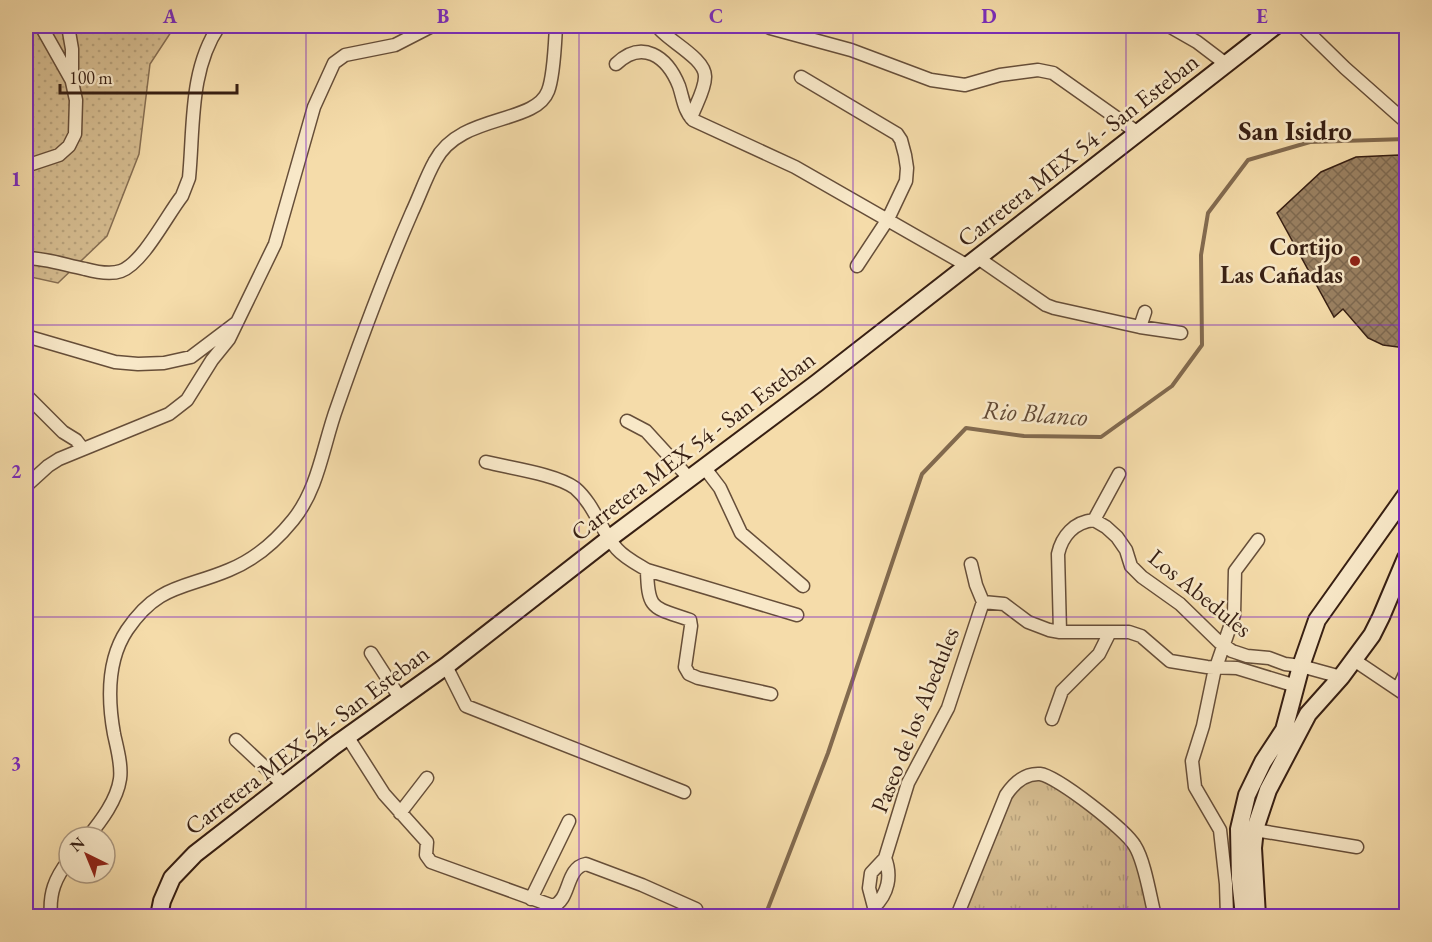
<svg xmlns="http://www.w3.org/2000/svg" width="1432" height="942" font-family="'EB Garamond',serif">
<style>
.grass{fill:url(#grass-tufts);stroke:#866e52;stroke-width:1.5}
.park{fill:url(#park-dots);stroke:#866e52;stroke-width:1.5}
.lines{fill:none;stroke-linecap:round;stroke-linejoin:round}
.stream{stroke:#826a4f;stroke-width:4}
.building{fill:url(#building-cross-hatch);stroke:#371f13;stroke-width:1.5}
.street-casing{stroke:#664e39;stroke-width:15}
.secondary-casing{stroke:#371f13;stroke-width:20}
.street{stroke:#f8e8c8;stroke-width:12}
.secondary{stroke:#f8e8c8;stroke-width:16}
.grid{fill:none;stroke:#7b2cbf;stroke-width:1.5;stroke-opacity:0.55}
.poi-dot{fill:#8f2418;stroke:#f8e8c8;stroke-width:2}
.labels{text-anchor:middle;stroke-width:5;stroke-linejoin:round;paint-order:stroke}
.street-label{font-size:24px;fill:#371f13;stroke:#f8e8c8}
.poi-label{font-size:24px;font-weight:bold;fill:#371f13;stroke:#f8e8c8;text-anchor:end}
.water-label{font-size:26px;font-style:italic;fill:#634b36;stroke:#f8e8c8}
.quarter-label{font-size:27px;font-weight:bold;fill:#371f13;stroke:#f8e8c8}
.neatline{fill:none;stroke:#7b2cbf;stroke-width:2}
.grid-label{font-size:20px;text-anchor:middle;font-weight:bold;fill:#7b2cbf}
</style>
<defs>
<pattern id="grass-tufts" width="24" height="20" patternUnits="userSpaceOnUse" patternTransform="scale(1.5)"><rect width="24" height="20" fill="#d5bc90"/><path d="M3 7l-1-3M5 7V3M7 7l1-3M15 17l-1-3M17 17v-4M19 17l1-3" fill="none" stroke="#b7a17b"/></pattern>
<pattern id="park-dots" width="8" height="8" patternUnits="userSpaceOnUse" patternTransform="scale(1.5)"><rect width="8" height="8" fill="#d5bc90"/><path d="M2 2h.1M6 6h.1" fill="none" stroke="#b7a17b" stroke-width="1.8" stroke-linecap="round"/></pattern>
<pattern id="building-cross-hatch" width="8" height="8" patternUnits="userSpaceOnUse" patternTransform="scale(1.5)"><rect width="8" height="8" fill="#9a8162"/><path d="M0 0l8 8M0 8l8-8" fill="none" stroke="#7e6950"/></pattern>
</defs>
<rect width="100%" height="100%" fill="#f5dcaa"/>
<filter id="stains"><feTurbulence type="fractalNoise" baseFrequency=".00333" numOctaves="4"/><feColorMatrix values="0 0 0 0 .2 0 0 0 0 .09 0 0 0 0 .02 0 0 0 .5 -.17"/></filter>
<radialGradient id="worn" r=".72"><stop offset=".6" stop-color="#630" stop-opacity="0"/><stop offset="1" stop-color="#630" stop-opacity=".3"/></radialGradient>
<path class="grass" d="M1054 777 1136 840 1158 916H963L1013 788 1037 778Z"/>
<path class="park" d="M26 26H175L150 64 139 154 107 236 58 283 26 276Z"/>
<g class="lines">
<path class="stream" d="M765 916 828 753 922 474 966 428 1024 436 1101 437 1172 386 1202 345 1201 255 1208 213 1248 160 1310 142 1406 139"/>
</g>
<path class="building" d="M1399 155 1406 175V343L1398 347 1383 345 1368 338 1343 309 1334 317 1277 213 1321 172 1356 157Z"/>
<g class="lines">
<defs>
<path id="street" d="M41 26 72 81
M657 26C666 40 706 58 705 77 705 90 695 106 691 118
M1169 26 1197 42 1226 64
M1302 26 1345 68 1406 122
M770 28 851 50 931 80 965 85 1000 75 1038 70 1053 73 1138 133
M616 64C642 39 667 56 679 86 683 98 684 111 693 120L795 167 968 266
M801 77 897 134 901 140 905 155 907 168 906 181 888 219 857 266
M26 166 59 155 69 146 75 134 76 100 72 82V49L68 26
M26 258C45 258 65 265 85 269 96 272 110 275 121 271 143 263 167 215 182 196L189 178C194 128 189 70 219 26
M978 258 1046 305 1054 308 1140 327 1181 333
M1140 327 1145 312
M26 336 115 362 138 364 164 363 191 357 236 323
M26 395 63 432 76 440 83 449
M627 421 646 431 689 478
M486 462C510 468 556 474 575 488 594 504 601 531 617 549 625 558 637 564 647 570L797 615
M704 467 720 488 741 533 803 586
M26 486 48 466 59 459 169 414 187 400 212 360 229 339 275 244 314 107 334 63 345 55 395 45 432 26
M1094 520 1106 527 1117 537 1126 550 1131 566 1142 577 1180 604 1219 642 1232 651 1247 656 1269 658 1285 664 1301 666 1341 677
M1094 520 1119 474
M647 570C648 611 653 607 690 620L691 626 685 667 689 674 698 678 771 694
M983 602 1004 604 1028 622 1049 630 1060 632H1129L1141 636 1170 661 1207 667 1237 668 1296 686
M1060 632 1058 554C1062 536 1074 522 1094 520
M371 653 400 698
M1354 660 1406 695
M446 666 466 706 684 792
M1398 689 1406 672
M1052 719 1062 691 1099 654 1110 632
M347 736 384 794 427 842 426 855 431 862 553 906C571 900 565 868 586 864L642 885 696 909
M236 740 284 785
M400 813 427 778
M1249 829 1357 847
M88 837C101 821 117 800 120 779 122 765 117 748 114 734 108 701 107 660 127 630 158 584 184 589 229 570 254 560 276 541 293 520 319 488 323 445 337 407 360 341 384 276 412 212 420 195 426 177 435 161 460 113 535 125 548 91 554 76 555 43 556 26
M531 899 569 821
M874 907C888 894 892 876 885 858
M51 916C49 893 55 878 69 860
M873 916 874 907 869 888 871 873 885 858 908 783 948 708 983 602 976 585 971 564
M957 916 1006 795C1014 783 1025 773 1040 774 1057 776 1126 830 1135 846 1145 862 1150 897 1155 916
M1227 916 1226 884 1220 830 1195 787 1192 761 1203 726 1214 673 1234 615 1235 571 1258 540"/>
<path id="secondary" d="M159 916 162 901 172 878 195 854 334 746 446 666 610 538 817 383 1275 26
M1244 916 1240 879 1239 829 1247 795 1263 762 1284 730 1301 666 1317 620 1406 495
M1257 916 1253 848 1255 829 1268 790 1308 714 1341 677 1372 635 1381 617 1406 558"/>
</defs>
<use href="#street" class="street-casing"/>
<use href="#secondary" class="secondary-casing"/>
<use href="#street" class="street"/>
<use href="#secondary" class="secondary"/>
</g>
<path class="grid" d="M306 26V916M579 26V916M853 26V916M1126 26V916M26 325H1406M26 617H1406"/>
<circle class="poi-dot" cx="1355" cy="261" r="6"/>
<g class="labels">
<g class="street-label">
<text transform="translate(1078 150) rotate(-38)" y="8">Carretera MEX 54 - San Esteban</text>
<text transform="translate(693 446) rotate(-37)" y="8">Carretera MEX 54 - San Esteban</text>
<text transform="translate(1200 593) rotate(39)" y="8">Los Abedules</text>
<text transform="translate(915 720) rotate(-68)" y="8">Paseo de los Abedules</text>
<text transform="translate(307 740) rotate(-37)" y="8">Carretera MEX 54 - San Esteban</text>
</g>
<g class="poi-label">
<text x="1343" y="255">Cortijo<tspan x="1343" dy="28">Las Cañadas</tspan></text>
</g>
<g class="water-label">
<text transform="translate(1035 413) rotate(4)" y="9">Rio Blanco</text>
</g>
<g class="quarter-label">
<text x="1295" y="140">San Isidro</text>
</g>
</g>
<rect width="1432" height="942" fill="none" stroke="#f5dcaa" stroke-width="66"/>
<g transform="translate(87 855) rotate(317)"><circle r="28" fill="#f8e8c8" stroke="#ab9880" stroke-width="1.5"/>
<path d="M0-4.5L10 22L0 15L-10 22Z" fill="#8f2418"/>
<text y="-9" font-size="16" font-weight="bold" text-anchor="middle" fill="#371f13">N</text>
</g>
<path d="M60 84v9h177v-9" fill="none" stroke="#371f13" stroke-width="3"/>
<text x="69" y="84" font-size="18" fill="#371f13" stroke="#f8e8c8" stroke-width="4.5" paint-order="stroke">100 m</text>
<rect x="33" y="33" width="1366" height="876" class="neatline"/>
<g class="grid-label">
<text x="170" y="23">A</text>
<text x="443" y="23">B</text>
<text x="716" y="23">C</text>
<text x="989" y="23">D</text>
<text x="1262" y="23">E</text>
<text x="16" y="186">1</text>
<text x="16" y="478">2</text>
<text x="16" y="770">3</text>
</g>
<rect width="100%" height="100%" filter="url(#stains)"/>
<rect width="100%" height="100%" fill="url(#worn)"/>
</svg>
